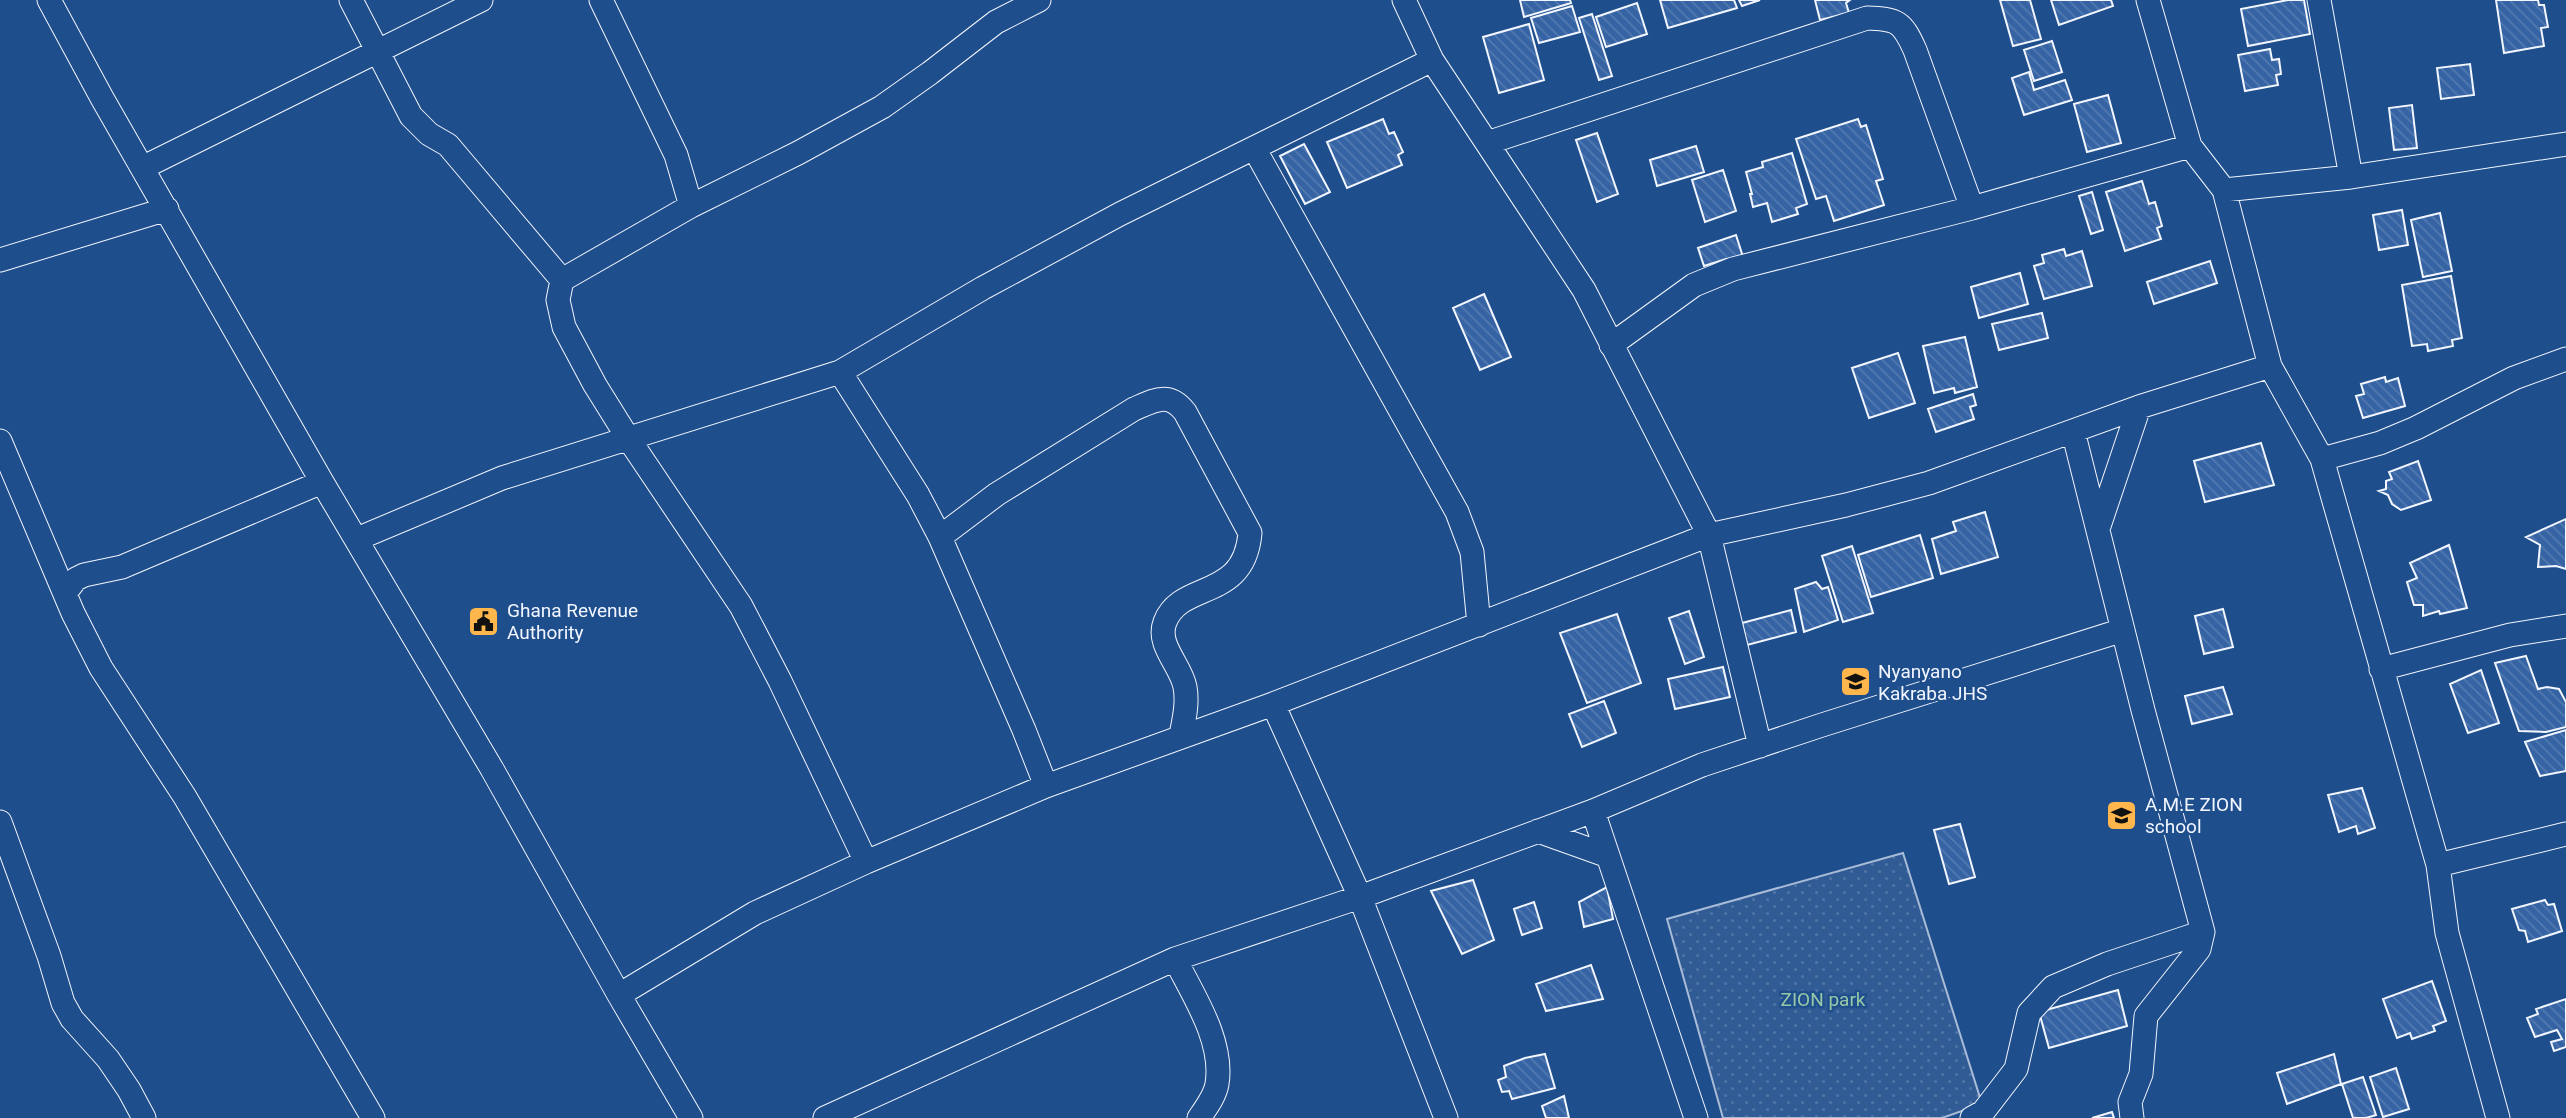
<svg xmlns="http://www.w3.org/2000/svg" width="2566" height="1118" font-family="Roboto,sans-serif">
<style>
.grass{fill:url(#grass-dots);stroke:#a8bbd7;stroke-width:2}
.building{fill:url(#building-back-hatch);stroke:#f2f6ff;stroke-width:2}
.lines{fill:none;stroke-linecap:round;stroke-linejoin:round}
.minor-casing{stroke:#f2f6ff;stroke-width:25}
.minor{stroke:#1f4e8c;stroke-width:23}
.labels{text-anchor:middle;stroke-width:5;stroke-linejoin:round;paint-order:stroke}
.poi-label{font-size:19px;fill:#f2f6ff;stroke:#1f4e8c;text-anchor:start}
.park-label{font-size:19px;fill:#97c8a6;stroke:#1f4e8c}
</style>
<defs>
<pattern id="grass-dots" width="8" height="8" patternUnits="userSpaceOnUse" patternTransform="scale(1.75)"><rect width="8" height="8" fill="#305b95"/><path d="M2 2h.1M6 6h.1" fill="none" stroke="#4e73a5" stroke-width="1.8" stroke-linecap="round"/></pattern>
<pattern id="building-back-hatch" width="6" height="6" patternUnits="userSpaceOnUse" patternTransform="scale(1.75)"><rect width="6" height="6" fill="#3563a3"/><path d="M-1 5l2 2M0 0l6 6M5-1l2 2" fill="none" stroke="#537ab1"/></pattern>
</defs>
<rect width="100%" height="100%" fill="#1f4e8c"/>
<path class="grass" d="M1903 853 1982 1104 1942 1118H1723L1667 919Z"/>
<path class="building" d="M1520 0H1570L1571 3 1524 17Z
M1660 0H1734L1737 8 1668 28Z
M1739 0H1760L1742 6Z
M1815 0H1850L1846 3 1849 13 1820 20Z
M2000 0H2030L2041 39 2013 46Z
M2051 0H2111L2113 6 2059 25Z
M2288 0H2304L2310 34 2248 46 2241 9Z
M2496 0H2538L2539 5H2544L2548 27 2541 28 2544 46 2504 53Z
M1637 3 1647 34 1606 47 1596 17Z
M1572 6 1580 32 1539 43 1531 18Z
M1592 14 1612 76 1599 80 1579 18Z
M1529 24 1544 80 1499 93 1483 37Z
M2052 41 2062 72 2034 81 2024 50Z
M2270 49 2272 60 2279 59 2281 74 2276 75 2278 85 2245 91 2238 55Z
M2470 64 2474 95 2441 99 2437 68Z
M2029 72 2034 90 2065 80 2072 100 2024 115 2012 78Z
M2108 95 2121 143 2087 152 2074 104Z
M2412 105 2417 148 2394 150 2389 108Z
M1383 119 1389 134 1394 132 1403 152 1398 155 1402 165 1347 188 1327 142Z
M1858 119 1861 127 1866 125 1883 179 1876 181 1884 205 1834 221 1826 196 1816 199 1796 139Z
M1597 133 1618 194 1597 202 1576 140Z
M1304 144 1330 192 1305 204 1280 156Z
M1696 146 1704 172 1657 186 1650 160Z
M1792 153 1807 204 1796 208 1798 214 1772 222 1767 203 1753 207 1750 194H1752L1746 172 1763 167 1762 162Z
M1723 170 1736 211 1705 222 1692 180Z
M2142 181 2149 204 2155 202 2162 226 2157 228 2161 239 2125 251 2106 192Z
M2092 192 2103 230 2091 234 2079 196Z
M2402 210 2408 245 2379 250 2373 215Z
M2440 213 2452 271 2423 277 2411 220Z
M1736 235 1744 260 1728 266 1726 259 1704 266 1698 248Z
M2064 249 2066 256 2082 251 2092 286 2044 299 2034 266 2044 263 2042 255Z
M2210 261 2217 283 2154 304 2147 282Z
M2020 273 2028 304 1979 318 1971 287Z
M2451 276 2462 338 2452 340 2453 346 2428 351 2427 344 2412 346 2402 285Z
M1484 294 1511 357 1480 370 1453 308Z
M2042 313 2048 338 1999 350 1992 324Z
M1965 337 1977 387 1955 393 1954 388 1934 393 1923 346Z
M1898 353 1915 403 1869 418 1852 368Z
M2385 377 2386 382 2398 378 2405 406 2363 418 2356 396 2364 394 2361 384Z
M1973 394 1976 405 1970 407 1974 419 1936 432 1928 409Z
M2261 443 2274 485 2205 502 2194 461Z
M2418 461 2431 500 2401 510 2392 504 2388 495 2379 491 2386 489V481L2392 479 2389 472Z
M1985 512 1998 557 1941 574 1932 539 1956 531 1953 522Z
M2566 519V569L2556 566 2538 567 2540 545 2526 537Z
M1920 535 1933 578 1871 597 1858 555Z
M2449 545 2467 608 2440 614 2439 611 2423 616V605H2414L2407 582 2417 578 2410 563Z
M1852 546 1873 613 1843 622 1822 556Z
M1816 582 1822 589 1828 587 1838 620 1804 632 1795 589Z
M2223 609 2233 647 2204 654 2195 616Z
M1791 610 1796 632 1747 645 1742 623Z
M1689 611 1704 657 1685 664 1669 618Z
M1617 614 1641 683 1587 703 1560 633Z
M2526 656 2538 689 2547 687 2559 689 2566 702V727L2546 732 2519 731 2495 663Z
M1723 667 1730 697 1675 709 1668 679Z
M2481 670 2499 723 2468 733 2450 684Z
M2223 687 2232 714 2192 724 2185 696Z
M1604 701 1616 733 1582 747 1569 714Z
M2566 730V771L2540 776 2525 742Z
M2362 788 2375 828 2358 834 2356 826 2339 832 2328 795Z
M1960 824 1975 877 1949 884 1934 830Z
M1473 880 1494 940 1462 954 1431 891Z
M1607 887 1613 919 1584 927 1579 902Z
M2545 900 2548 905 2554 904 2562 931 2528 942 2525 931 2519 930 2512 909Z
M1534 902 1542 928 1522 935 1514 909Z
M1591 965 1603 999 1546 1011 1536 984Z
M2432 981 2446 1021 2433 1026 2435 1031 2412 1039 2410 1033 2397 1038 2383 999Z
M2118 990 2127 1026 2049 1048 2039 1012Z
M2566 999V1047L2554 1051 2551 1042 2562 1039 2557 1030 2535 1037 2527 1018 2538 1014 2536 1009Z
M1545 1054 1555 1088 1512 1099 1509 1091 1502 1092 1498 1080 1506 1077 1504 1066 1525 1058Z
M2334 1054 2341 1084 2287 1104 2277 1073Z
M2396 1068 2409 1109 2383 1117 2370 1077Z
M2363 1077 2376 1115 2366 1118H2353L2342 1084Z
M1564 1096 1569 1118H1546L1542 1106Z
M2112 1112 2114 1118H2092Z"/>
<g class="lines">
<defs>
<path id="minor" d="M49 0 102 98 322 482 492 769 619 995 691 1118
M351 0 411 116 429 134 448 145 562 280
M601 0 676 155 691 206
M1404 0 1432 60 1584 290 1709 535 1760 746
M2148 0 2190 146 2224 190 2270 366 2322 459 2438 865 2447 933 2498 1118
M2319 0 2351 177
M1487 143 1867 18C1897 19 1902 21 1915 50L1972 208
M1254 148 1457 512 1472 552 1479 625
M142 168 481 0
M2224 190 2351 177 2566 144
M0 260 167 209
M1611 345 1694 285 1733 269 1972 208 2190 146
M840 372 918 495 940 537 1024 730 1046 786
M2073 431 2143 710 2203 932 2199 949 2146 1016 2141 1074 2130 1102 2132 1118
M0 441 73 613 101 668 185 797 373 1118
M2322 459 2380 443 2416 428 2514 378 2566 359
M2098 529 2139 407
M940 537 997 494 1134 409C1155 400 1169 391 1185 412L1250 533C1244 602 1181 580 1165 622 1156 645 1181 665 1185 687 1188 703 1184 720 1181 735
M357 539 502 478 840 372 983 288 1120 214 1432 60
M65 593 76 579 84 575 122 567 322 482
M2381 669 2510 635 2566 626
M1273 704 1360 897 1446 1118
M1593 811 1696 1118
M0 822 49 956 63 1003 72 1019 108 1059 129 1090 144 1118
M1538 831 1608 856
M866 862 780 681 741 606 628 438 595 385 564 327 558 300 562 280 691 206 798 153 882 107 930 73 996 22 1039 0
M2438 865 2566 834
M1175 959C1193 995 1224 1041 1217 1084 1215 1096 1206 1108 1199 1118
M619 995 755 913 866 862 1046 786 1273 704 1709 535 1846 505 1929 483 2139 407 2270 366
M825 1118 1175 959 1360 897 1593 811 1702 765 1822 725 2123 630
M1972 1118 1983 1112 2016 1069 2029 1013 2053 987 2107 964 2203 932"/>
</defs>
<use href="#minor" class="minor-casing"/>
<use href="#minor" class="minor"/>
</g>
<defs>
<symbol id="civic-square" viewBox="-11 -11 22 22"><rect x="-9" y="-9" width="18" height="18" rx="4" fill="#ffb74d" stroke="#1f4e8c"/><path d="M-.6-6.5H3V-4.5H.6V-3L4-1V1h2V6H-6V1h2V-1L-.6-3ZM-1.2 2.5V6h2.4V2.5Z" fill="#111"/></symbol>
<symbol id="school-square" viewBox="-11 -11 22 22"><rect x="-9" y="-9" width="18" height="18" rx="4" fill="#ffb74d" stroke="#1f4e8c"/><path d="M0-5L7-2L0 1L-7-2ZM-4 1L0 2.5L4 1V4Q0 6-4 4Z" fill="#111"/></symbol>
</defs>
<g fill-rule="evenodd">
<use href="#civic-square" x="466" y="604" width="35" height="35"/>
<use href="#school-square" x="1838" y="664" width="35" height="35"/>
<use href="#school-square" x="2104" y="798" width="35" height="35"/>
</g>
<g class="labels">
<g class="poi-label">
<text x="507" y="617">Ghana Revenue<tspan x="507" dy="22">Authority</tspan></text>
<text x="1878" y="678">Nyanyano<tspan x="1878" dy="22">Kakraba JHS</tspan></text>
<text x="2145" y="811">A.M.E ZION<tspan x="2145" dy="22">school</tspan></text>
</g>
<g class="park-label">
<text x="1823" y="1006">ZION park</text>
</g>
</g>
</svg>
